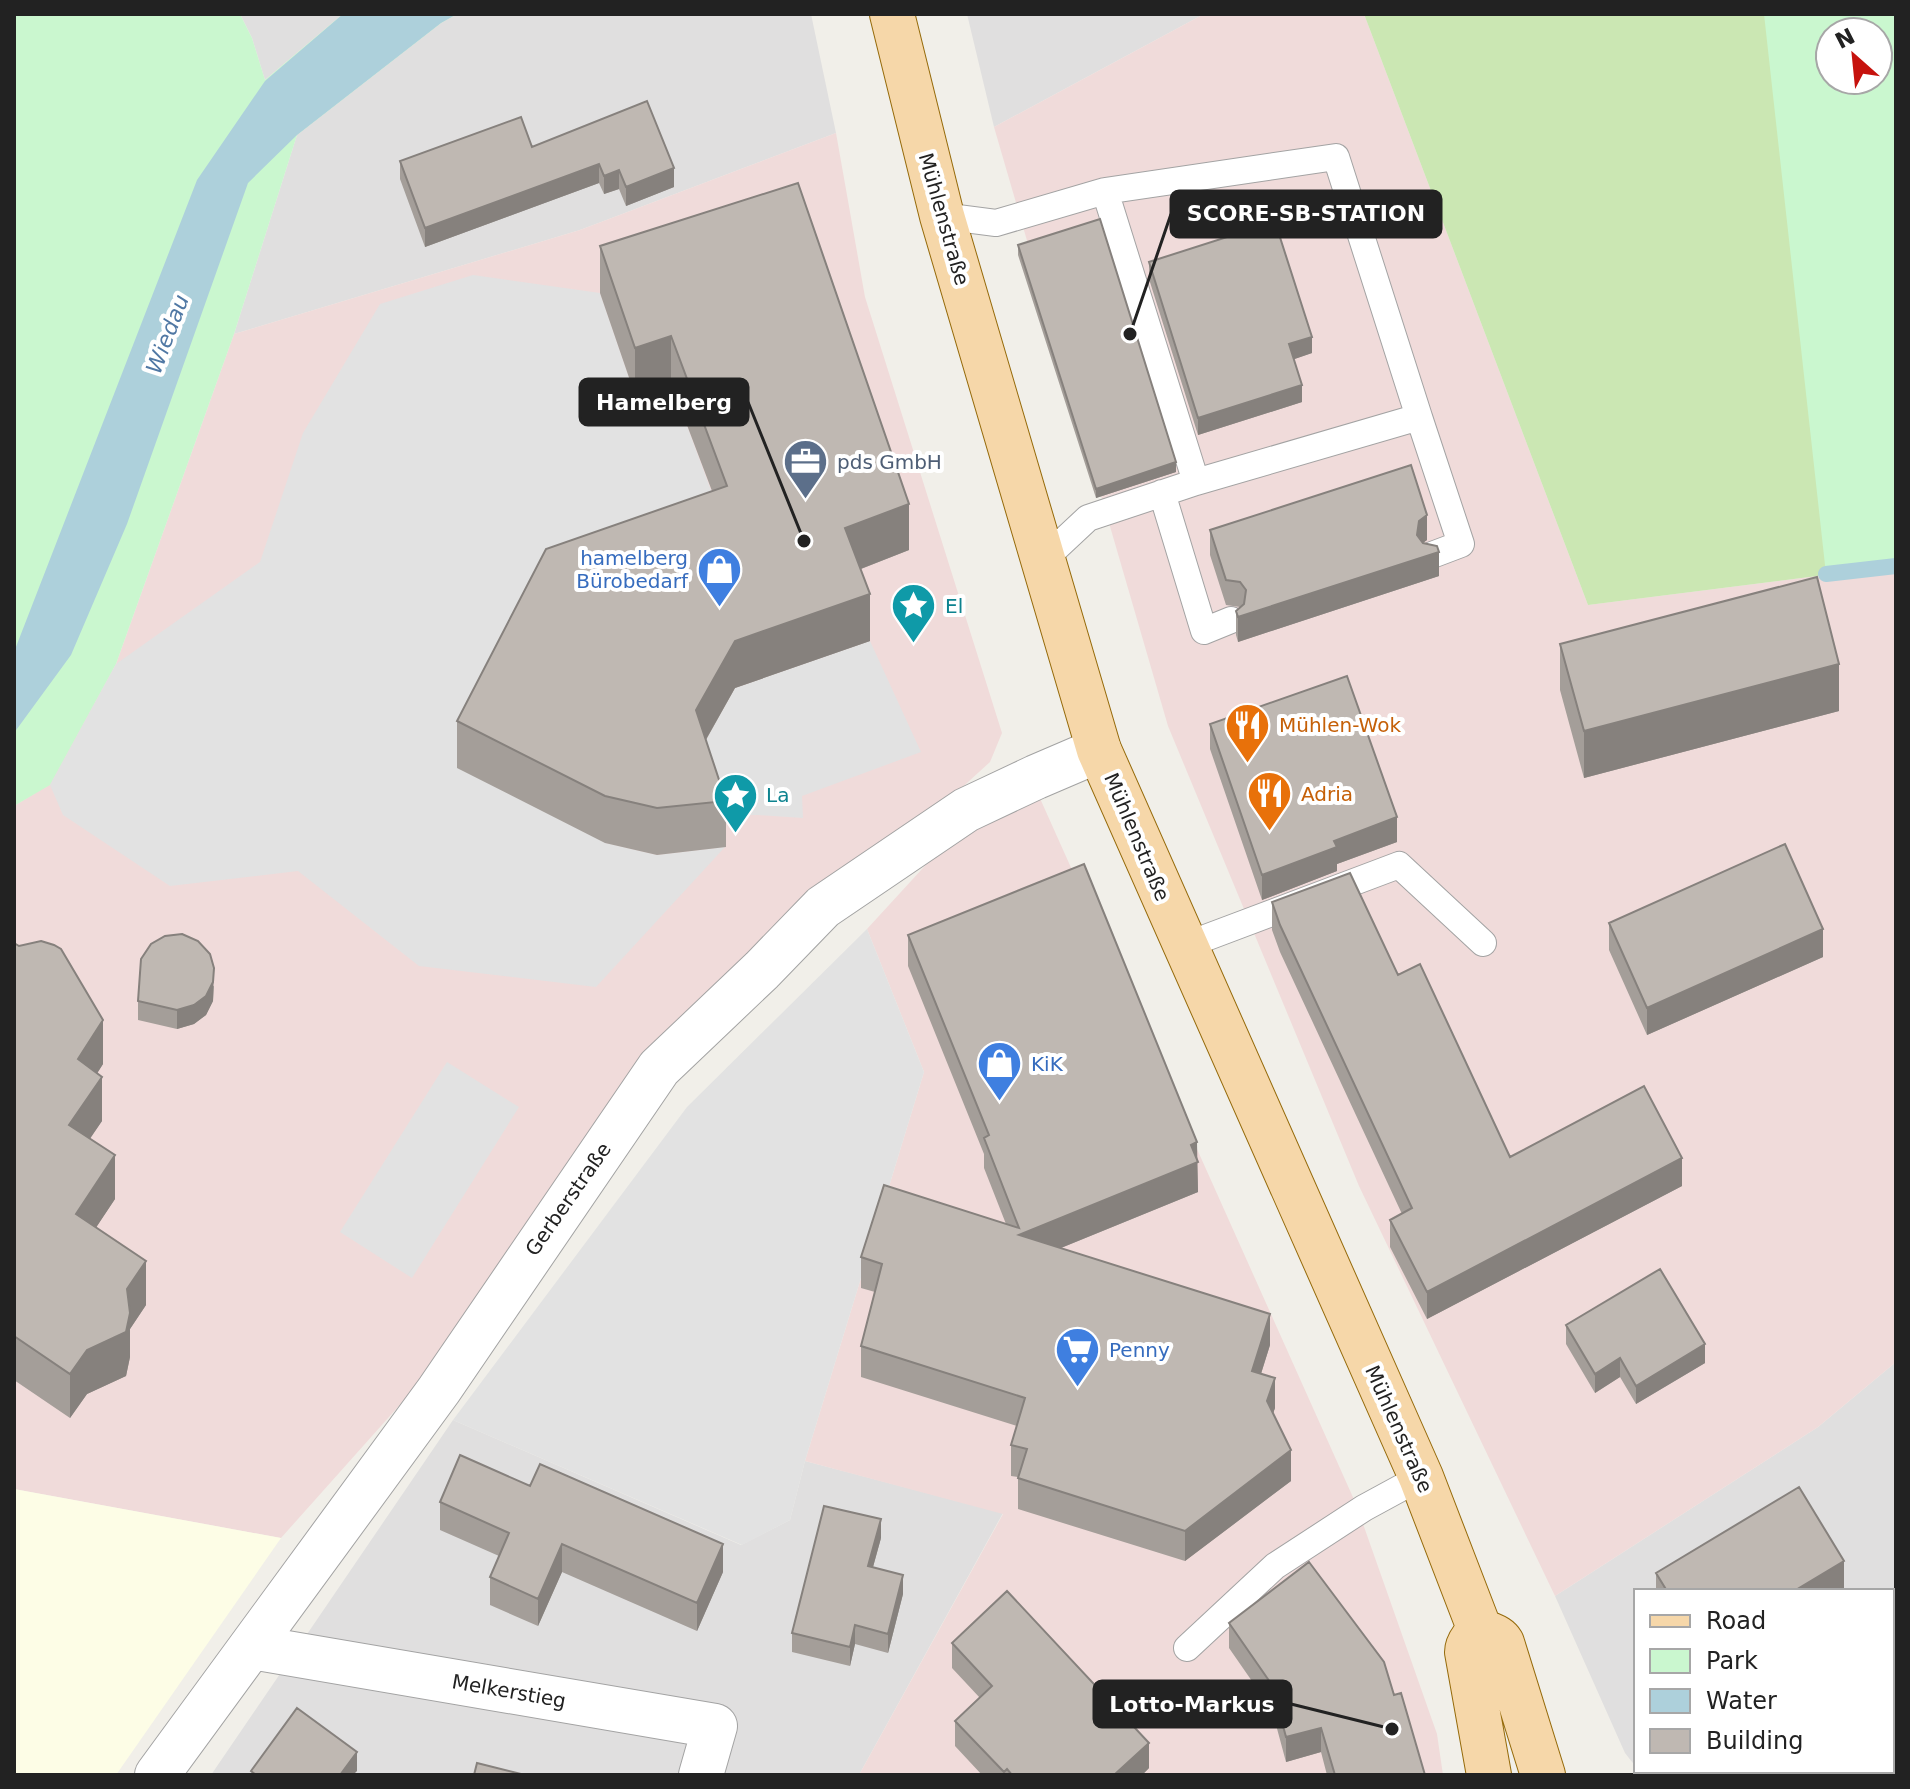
<svg xmlns="http://www.w3.org/2000/svg" width="1910" height="1789" font-family="'DejaVu Sans',sans-serif">
<style>
.residential{fill:#e0dfdf}
.commercial{fill:#f0dbda}
.education{fill:#fdfde6}
.grass{fill:#cbe7b3;fill-rule:evenodd}
.park{fill:#caf7cf;fill-rule:evenodd}
.parking{fill:#e2e2e2}
.water{fill:#add0db}
.lines{fill:none;stroke-linecap:round;stroke-linejoin:round}
.stream{stroke:#add0db;stroke-width:16}
.service-casing{stroke:#a3a3a3;stroke-width:28}
.minor-casing{stroke:#a3a3a3;stroke-width:46}
.primary-casing{stroke:#956a0a;stroke-width:46}
.service{stroke:#fff;stroke-width:26}
.minor{stroke:#fff;stroke-width:44}
.primary{stroke:#f6d7a9;stroke-width:44}
.wall{fill:#a49e99}
.shaded-wall{fill:#86817d}
.building{fill:#bfb8b2;stroke:#86817d;stroke-width:2}
.labels{text-anchor:middle;stroke-width:8;stroke-linejoin:round;paint-order:stroke}
.street-label{font-size:20px;fill:#222;stroke:#fff}
.service-label{font-size:20px;fill:#4e5e75;stroke:#fff;text-anchor:start}
.shop-label{font-size:20px;fill:#366cbe;stroke:#fff;text-anchor:start}
.culture-label{font-size:20px;fill:#0d838f;stroke:#fff;text-anchor:start}
.food-label{font-size:20px;fill:#c56008;stroke:#fff;text-anchor:start}
.water-label{font-size:22px;font-style:italic;fill:#5078a4;stroke:#fff}
.leader{fill:none;stroke:#222;stroke-width:3}
.callout-dot{fill:#222;stroke:#fff;stroke-width:3}
.callout{fill:#222;stroke:#222;stroke-width:3}
.callout-label{font-size:22px;text-anchor:middle;font-weight:bold;fill:#fff}
</style>
<rect width="100%" height="100%" fill="#f1efe9"/>
<path class="residential" d="M240 14H343L265 80 252 38Z
M457 14H811L836 133 580 230 234 334 297 135 441 23Z
M967 14H1204L994 127Z
M1896 1362V1775H1643L1639 1771H1892V1591H1636V1767L1625 1753 1555 1596 1818 1427Z
M453 1420 741 1545 790 1520 805 1461 1003 1513 859 1775H211Z"/>
<path class="commercial" d="M1204 14H1364L1588 605 1896 566V1362L1818 1427 1555 1596 1359 1186 1168 726 994 127Z
M836 133 865 297 1002 733 990 762 956 793 838 878 447 1352 281 1538 14 1489V806L50 784 116 664 234 334 580 230Z
M1034 785 1356 1504 1437 1734 1443 1775H859L1003 1514 805 1461 924 1072 867 929 967 820Z"/>
<path class="education" d="M14 1489 281 1538 116 1775H14Z"/>
<path class="grass" d="M1364 14H1896V566L1588 605ZM1830 32H1878V80H1830Z"/>
<path class="park" d="M14 14H240L252 38 265 80 343 14H457L441 23 297 135 234 334 116 664 50 785 14 806Z
M1764 14H1896V566L1826 574ZM1830 32H1878V80H1830Z"/>
<path class="parking" d="M473 275 600 293 635 395 671 383 727 533 457 767 606 843 657 855 725 847 596 987 419 966 298 871 170 886 63 815 50 785 116 664 260 562 303 433 380 304Z
M870 641 921 752 802 796 803 818 758 815 716 816 696 757 735 688Z
M867 929 924 1072 805 1461 790 1520 742 1545 453 1420 687 1107Z
M447 1062 519 1107 412 1278 340 1232Z"/>
<path class="water" d="M343 14H457L441 23 297 135 248 183 127 524 71 655 14 733V652L197 180 265 81Z"/>
<g class="lines">
<path class="stream" d="M1826 574 1896 566"/>
<defs>
<path id="service" d="M1105 191 1336 157 1419 417 1196 482
M942 216 996 223 1105 191 1196 482 1088 518 1042 561
M1419 417 1461 544 1432 555
M1162 493 1204 631 1231 620
M1184 946 1399 865 1483 943
M1187 1648 1275 1566 1364 1508 1421 1477"/>
<path id="minor" d="M251 1647 715 1726 701 1775
M157 1775 439 1390 659 1068 762 970 823 907 966 810 1036 777 1099 750"/>
<path id="primary" d="M892 14 942 216 1099 750 1421 1477 1478 1625C1484 1636 1496 1633 1502 1643L1543 1775
M1478 1625C1478 1637 1467 1640 1467 1652L1489 1775"/>
</defs>
<use href="#service" class="service-casing"/>
<use href="#minor" class="minor-casing"/>
<use href="#primary" class="primary-casing"/>
<use href="#service" class="service"/>
<use href="#minor" class="minor"/>
<use href="#primary" class="primary"/>
</g>
<path class="wall" d="M647 101 674 187 626 206 619 189 604 194 599 183 425 247 400 179V161L532 147Z
M1254 235 1312 353 1294 359 1302 402 1198 435 1149 279V262Z
M1018 245 1176 472 1096 498 1018 255Z
M600 246 909 550 861 569 870 641 735 688 706 740 726 801V847L657 855 605 843 457 768V721L712 491 671 383 635 395 600 293Z
M1210 530 1427 540 1422 543 1439 576 1238 642 1236 635V611L1240 607 1226 605 1210 555Z
M1560 644 1839 711 1584 778 1560 690Z
M1210 724 1397 842 1337 864V871L1262 900 1210 749Z
M1272 902 1398 975 1510 1157 1682 1186 1427 1319 1390 1247V1220L1402 1214 1280 952 1272 930Z
M1609 923 1823 957 1647 1035 1609 950Z
M908 935 1197 1160 1198 1192 1061 1248 1270 1345 1261 1374 1275 1408 1273 1413 1291 1481 1185 1561 1018 1509V1477L1011 1476V1445L1017 1426 861 1377V1346L875 1292 861 1288V1257L1006 1224 984 1168V1154L908 966Z
M14 943 103 1064 97 1073 102 1121 89 1139 115 1199 96 1227 146 1305 130 1329V1357L126 1376 87 1394 70 1418 14 1380Z
M214 986 213 1001 206 1015 194 1024 177 1029 138 1020V1001Z
M1566 1325 1705 1363 1636 1404 1620 1377 1595 1393 1566 1344Z
M440 1502 723 1572 697 1631 562 1572 538 1626 490 1605V1577L499 1556 440 1530Z
M881 1538 873 1567 903 1594 888 1653 855 1644 850 1666 792 1652V1633Z
M1656 1573 1844 1588 1839 1591H1656Z
M1229 1623 1394 1695 1425 1775H1327L1321 1752 1286 1762 1272 1710 1229 1648Z
M1896 1631V1655L1894 1652V1633Z
M952 1643 1149 1768 1142 1775H982L955 1746V1721L980 1698 952 1668Z"/>
<path class="shaded-wall" d="M599 164V183L425 247V228Z
M674 168V187L626 206V187Z
M619 170V189L604 194V176Z
M671 336V383L635 395V348Z
M1312 337V353L1289 361V344Z
M1302 385V402L1198 435V418Z
M1176 462V472L1096 498V489Z
M909 504V550L845 575V528Z
M1427 515V540L1419 546 1439 552V576L1238 642V617L1417 535 1419 521Z
M870 594V641L735 688 696 757V710L735 641Z
M1839 664V711L1584 778V731Z
M1397 817V842L1337 864V871L1262 900V875L1334 841Z
M1823 929V957L1647 1035V1008Z
M214 968 213 1001 206 1015 194 1024 177 1029V1010Z
M103 1020V1064L78 1104V1059Z
M102 1077V1121L69 1170V1125Z
M1197 1142 1198 1192 1019 1265V1235Z
M115 1155V1199L76 1258V1214Z
M1682 1158V1186L1427 1319V1292Z
M146 1261V1305L130 1329V1357L126 1376 87 1394 70 1418V1374Z
M1270 1314V1345L1252 1402V1371Z
M1705 1344V1363L1636 1404V1386Z
M1620 1358V1377L1595 1393V1374Z
M1275 1378V1408L1267 1431V1401Z
M1291 1450V1481L1185 1561V1531Z
M881 1519V1538L868 1585V1566Z
M562 1544V1572L538 1626V1599Z
M723 1544V1572L697 1631V1603Z
M1844 1561V1588L1839 1591H1794Z
M903 1575V1594L888 1653V1634Z
M855 1625V1644L850 1666V1647Z
M1321 1728V1752L1286 1762V1737Z
M1149 1743V1768L1142 1775H1114Z
M357 1752V1771L353 1775H340Z"/>
<path class="building" d="M647 101 674 168 626 187 619 170 604 176 599 164 425 228 400 161 521 117 532 147Z
M798 183 909 504 845 528 870 594 735 641 696 710 726 801 657 808 605 796 457 721 546 549 727 486 671 336 635 348 600 246Z
M1100 219 1176 462 1096 489 1018 245Z
M1277 228 1312 337 1289 344 1302 385 1198 418 1149 262 1252 229 1254 235Z
M1411 465 1427 515 1419 521 1417 535 1423 543 1437 546 1439 552 1238 617 1236 611 1244 604 1246 590 1240 582 1226 580 1210 530Z
M1817 577 1839 664 1584 731 1560 644Z
M1347 676 1397 817 1334 841 1337 847 1262 875 1210 724Z
M1785 844 1823 929 1647 1008 1609 923Z
M1084 864 1197 1142 1191 1145 1198 1162 1019 1235 1270 1314 1252 1371 1275 1378 1267 1401 1291 1450 1185 1531 1018 1478 1027 1449 1011 1445 1025 1398 861 1346 882 1264 861 1257 884 1185 1019 1228 984 1138 989 1135 908 935Z
M1350 873 1398 975 1420 964 1510 1157 1644 1086 1682 1158 1427 1292 1390 1220 1412 1208 1280 925 1272 902Z
M182 934 198 941 210 954 214 968 213 982 206 996 194 1005 177 1010 138 1001 141 959 151 944 165 936Z
M41 941 54 945 61 949 103 1020 78 1059 102 1077 69 1125 115 1155 76 1214 146 1261 127 1289 130 1313 126 1332 87 1350 70 1374 14 1336V943L19 946Z
M1660 1269 1705 1344 1636 1386 1620 1358 1595 1374 1566 1325Z
M460 1455 530 1486 540 1464 723 1544 697 1603 562 1544 538 1599 490 1577 509 1533 440 1502Z
M1799 1487 1844 1561 1794 1591H1667L1656 1573Z
M824 1506 881 1519 868 1566 903 1575 888 1634 855 1625 850 1647 792 1633Z
M1309 1562 1384 1662 1394 1695 1401 1693 1425 1775H1335L1321 1728 1286 1737 1272 1685 1229 1623Z
M1007 1591 1149 1743 1114 1775H1012L1007 1769 1004 1772 955 1721 992 1686 952 1643Z
M297 1708 357 1752 340 1775H256L251 1771Z
M477 1763 525 1775H474Z"/>
<defs>
<symbol id="office-pin" viewBox="-11 -11 22 30"><path d="M0 17L-7.5 6A9.5 9.5 0 1 1 7.5 6Z" fill="#5c6f8a" stroke="#fff"/><path d="M-6-3h4V-5.5h4V-3h4V5H-6ZM-1-4.5V-3h2v-1.5ZM-6 0V1H6V0Z" fill="#fff"/></symbol>
<symbol id="shop-pin" viewBox="-11 -11 22 30"><path d="M0 17L-7.5 6A9.5 9.5 0 1 1 7.5 6Z" fill="#3f7fe0" stroke="#fff"/><path d="M-5-2.5h2.3a2.7 3.5 0 0 1 5.4 0H5L5.5 6h-11ZM-1.5-2.5h3a1.5 2.3 0 0 0-3 0Z" fill="#fff"/></symbol>
<symbol id="sight-pin" viewBox="-11 -11 22 30"><path d="M0 17L-7.5 6A9.5 9.5 0 1 1 7.5 6Z" fill="#0f9aa8" stroke="#fff"/><path d="M0-6L1.8-2.2L6-1.7L2.9 1.2L3.7 5.4L0 3.3L-3.7 5.4L-2.9 1.2L-6-1.7L-1.8-2.2Z" fill="#fff"/></symbol>
<symbol id="restaurant-pin" viewBox="-11 -11 22 30"><path d="M0 17L-7.5 6A9.5 9.5 0 1 1 7.5 6Z" fill="#e8710a" stroke="#fff"/><path d="M-5-6h1v4h1v-4h1v4h1v-4h1v5L-1.5 .5V6h-2V.5L-5-1ZM5-6V6H3V1.5H1.5Q1.5-4 5-6Z" fill="#fff"/></symbol>
<symbol id="supermarket-pin" viewBox="-11 -11 22 30"><path d="M0 17L-7.5 6A9.5 9.5 0 1 1 7.5 6Z" fill="#3f7fe0" stroke="#fff"/><path d="M-6-5.5h2.5l.6 2H6L4.5 2H-2.5L-4.4-4H-6ZM-1.5 3.2a1.3 1.3 0 1 0 .1 0ZM3 3.2a1.3 1.3 0 1 0 .1 0Z" fill="#fff"/></symbol>
</defs>
<g fill-rule="evenodd">
<use href="#office-pin" x="780" y="436" width="51" height="69"/>
<use href="#shop-pin" x="694" y="544" width="51" height="69"/>
<use href="#sight-pin" x="888" y="580" width="51" height="69"/>
<use href="#restaurant-pin" x="1222" y="700" width="51" height="69"/>
<use href="#restaurant-pin" x="1244" y="768" width="51" height="69"/>
<use href="#sight-pin" x="710" y="770" width="51" height="69"/>
<use href="#shop-pin" x="974" y="1038" width="51" height="69"/>
<use href="#supermarket-pin" x="1052" y="1324" width="51" height="69"/>
</g>
<g class="labels">
<g class="street-label">
<text transform="translate(944 219) rotate(74)" y="7">Mühlenstraße</text>
<text transform="translate(1137 837) rotate(67)" y="7">Mühlenstraße</text>
<text transform="translate(568 1199) rotate(-55)" y="7">Gerberstraße</text>
<text transform="translate(1399 1429) rotate(66)" y="7">Mühlenstraße</text>
<text transform="translate(509 1691) rotate(10)" y="7">Melkerstieg</text>
</g>
<g class="service-label">
<text x="837" y="469">pds GmbH</text>
</g>
<g class="shop-label">
<text x="688" y="565" text-anchor="end">hamelberg<tspan x="688" dy="23">Bürobedarf</tspan></text>
<text x="1031" y="1071">KiK</text>
<text x="1109" y="1357">Penny</text>
</g>
<g class="culture-label">
<text x="945" y="613">El</text>
<text x="766" y="802">La</text>
</g>
<g class="food-label">
<text x="1279" y="732">Mühlen-Wok</text>
<text x="1301" y="801">Adria</text>
</g>
<g class="water-label">
<text transform="translate(167 334) rotate(-69)" y="8">Wiedau</text>
</g>
</g>
<path class="leader" d="M1130 334L1171 214M804 541L748 402M1392 1729L1291 1704"/>
<g class="callout-dot">
<circle cx="1130" cy="334" r="8"/>
<circle cx="804" cy="541" r="8"/>
<circle cx="1392" cy="1729" r="8"/>
</g>
<g class="callout">
<rect x="1171" y="191" width="270" height="46" rx="8"/>
<rect x="580" y="379" width="168" height="46" rx="8"/>
<rect x="1094" y="1681" width="197" height="46" rx="8"/>
</g>
<g class="callout-label">
<text x="1306" y="221">SCORE-SB-STATION</text>
<text x="664" y="410">Hamelberg</text>
<text x="1192" y="1712">Lotto-Markus</text>
</g>
<rect width="1910" height="1789" fill="none" stroke="#222222" stroke-width="32"/>
<rect x="1634" y="1589" width="260" height="184" fill="#ffffff" stroke="#a7a7a7" stroke-width="2"/>
<rect x="1650" y="1615" width="40" height="12" fill="#f6d7a9" stroke="#a7a7a7" stroke-width="2"/>
<text x="1706" y="1629" font-size="24" fill="#222222">Road</text>
<rect x="1650" y="1649" width="40" height="24" fill="#caf7cf" stroke="#a7a7a7" stroke-width="2"/>
<text x="1706" y="1669" font-size="24" fill="#222222">Park</text>
<rect x="1650" y="1689" width="40" height="24" fill="#add0db" stroke="#a7a7a7" stroke-width="2"/>
<text x="1706" y="1709" font-size="24" fill="#222222">Water</text>
<rect x="1650" y="1729" width="40" height="24" fill="#bfb8b2" stroke="#a7a7a7" stroke-width="2"/>
<text x="1706" y="1749" font-size="24" fill="#222222">Building</text>
<g transform="translate(1854 56) rotate(333)"><circle r="38" fill="#ffffff" stroke="#a7a7a7" stroke-width="2"/>
<path d="M0-6L14 30L0 20L-14 30Z" fill="#c6120d"/>
<text y="-12" font-size="22" font-weight="bold" text-anchor="middle" fill="#222222">N</text>
</g>
</svg>
